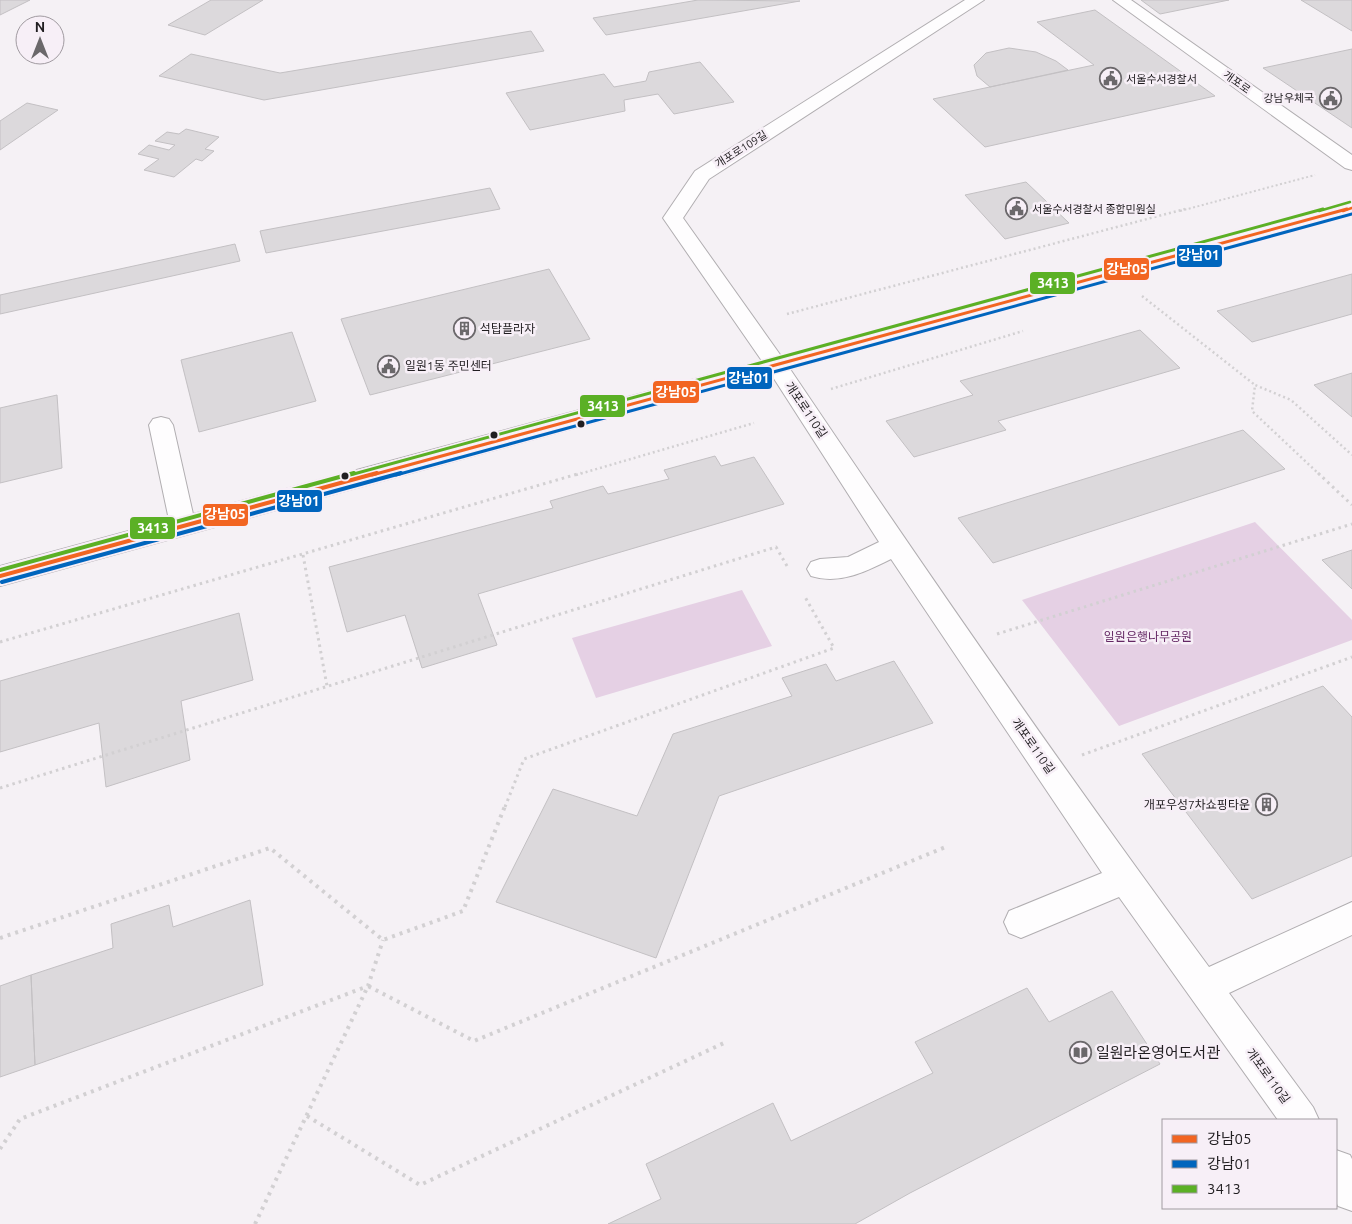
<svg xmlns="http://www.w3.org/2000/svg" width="1352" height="1224" font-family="Ubuntu,'Noto Sans KR',sans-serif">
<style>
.green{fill:#e5d0e4}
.building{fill:#dcd9dc;stroke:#c3c0c3}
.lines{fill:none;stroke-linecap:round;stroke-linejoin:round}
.minor-casing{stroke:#b1aeb1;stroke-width:2}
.path-far3{stroke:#d2d0d2;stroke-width:2;stroke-dasharray:2 2.5;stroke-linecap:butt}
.path-far2{stroke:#d2d0d2;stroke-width:2.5;stroke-dasharray:2 3;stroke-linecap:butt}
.path-far1{stroke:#d2d0d2;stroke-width:3;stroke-dasharray:2.5 4;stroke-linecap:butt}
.path{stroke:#d2d0d2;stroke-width:4;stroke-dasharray:3 5;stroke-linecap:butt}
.minor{fill:#fefdfe;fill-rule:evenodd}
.bus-1-far2-casing{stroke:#f7eff7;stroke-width:5}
.bus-1-far1-casing{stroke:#f7eff7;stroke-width:6}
.bus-1-casing{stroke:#f7eff7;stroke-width:8}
.bus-2-far1-casing{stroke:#f7eff7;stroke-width:6}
.bus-2-casing{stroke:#f7eff7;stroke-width:8}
.bus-3-far2-casing{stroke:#f7eff7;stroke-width:5}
.bus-3-far1-casing{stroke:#f7eff7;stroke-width:6}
.bus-3-casing{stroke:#f7eff7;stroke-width:8}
.bus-1-far2{stroke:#f26522;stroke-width:2.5}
.bus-1-far1{stroke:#f26522;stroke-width:3}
.bus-1{stroke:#f26522;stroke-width:4}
.bus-2-far1{stroke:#0065bd;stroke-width:3}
.bus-2{stroke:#0065bd;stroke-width:4}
.bus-3-far2{stroke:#5bb025;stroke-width:2.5}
.bus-3-far1{stroke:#5bb025;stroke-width:3}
.bus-3{stroke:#5bb025;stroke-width:4}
.bus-dot{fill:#211e21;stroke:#f7eff7;stroke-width:2}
.labels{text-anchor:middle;stroke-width:5;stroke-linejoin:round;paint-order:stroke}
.far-poi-label{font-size:11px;fill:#211e21;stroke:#f7eff7;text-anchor:start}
.far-street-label{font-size:11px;fill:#211e21;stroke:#f7eff7}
.poi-label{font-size:12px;fill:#211e21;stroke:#f7eff7;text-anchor:start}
.street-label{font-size:12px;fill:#211e21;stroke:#f7eff7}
.park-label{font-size:12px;fill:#642864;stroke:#f7eff7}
.near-poi-label{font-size:15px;fill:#211e21;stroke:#f7eff7;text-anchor:start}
.line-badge{stroke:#f7eff7;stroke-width:2}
.badge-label{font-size:14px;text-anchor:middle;font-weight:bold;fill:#fff}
</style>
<rect width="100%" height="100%" fill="#f5f1f5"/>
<path class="green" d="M1255 522 1352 620V640L1119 726 1022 600Z
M742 590 772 646 596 698 572 638Z"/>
<path class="building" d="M0 0H30L0 15Z
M211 0H263L205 35 168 25Z
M698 0 800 1 606 35 593 18Z
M1141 0H1229L1160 14Z
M1301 0H1352V31Z
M1095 10 1215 96 985 147 933 99 1094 65 1037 22Z
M531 31 544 51 264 100 159 76 191 54 280 73Z
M1009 48 1036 52 1056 61 1068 70 990 87 977 76 974 65 986 53Z
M1352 49V128L1263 68Z
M700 62 734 102 674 114 658 94 624 100 625 111 530 130 506 93 604 74 614 87 646 81 649 72Z
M27 103 58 110 0 150V121Z
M186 129 219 137 205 149 214 151 202 161 196 159 174 177 144 170 159 159 138 154 149 145 169 150 175 145 155 141 167 132 179 134Z
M1026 182 1069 223 1005 239 965 195Z
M490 188 500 209 266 253 260 231Z
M235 244 240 261 0 314V295Z
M549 269 590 339 370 395 341 319Z
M1352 274V314L1252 342 1217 311Z
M1140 330 1180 368 998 421 1006 430 914 457 886 421 973 395 960 381Z
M292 332 316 401 199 432 181 360Z
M1352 373V417L1314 385Z
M57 395 62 468 0 483V408Z
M1243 430 1285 469 993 563 958 518Z
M715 456 721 466 754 457 784 504 478 594 497 645 422 668 405 615 347 632 329 567 553 508 550 501 603 486 608 494 669 479 664 470Z
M1352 550V589L1322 560Z
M239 613 253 680 181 701 190 760 106 787 99 723 0 752V681Z
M894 661 933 723 719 796 656 958 496 902 553 789 637 816 673 734 792 696 782 678 826 664 836 681Z
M1323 686 1352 717V856L1252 899 1142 754Z
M250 900 263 985 35 1065 31 975 113 948 111 924 169 905 173 927Z
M31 975 35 1065 0 1077V986Z
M1027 988 1049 1022 1112 991 1160 1064 910 1193 855 1224H608L661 1199 646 1164 773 1103 791 1141 933 1073 915 1042Z"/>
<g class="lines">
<defs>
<path id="minor" d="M965 0H984L709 179 683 218 781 356 1352 202V214L790 369C926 571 1064 771 1209 967L1352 902V935L1229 993 1313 1107 1319 1120H1278L1119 897 1021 938 1009 933 1004 922 1009 911 1102 873 891 559C865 572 839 585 811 576L807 569 811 562 820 559 848 557 879 542 771 374 0 586V566L169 520 149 425 153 419 161 417 169 419 173 425 193 514 762 361 663 218 695 171Z
M1113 0H1131L1352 155V170L1345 168Z
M1336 1150 1350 1155 1352 1159V1211L1338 1206 1336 1202Z"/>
</defs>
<use href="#minor" class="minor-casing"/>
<path class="path-far3" d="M1180 211 1315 175"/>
<path class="path-far2" d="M1142 296 1255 385
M787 314 1185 209
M831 389 1023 331
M576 475 754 423
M1320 475 1252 411 1255 385 1291 400 1352 455"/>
<path class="path-far1" d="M1318 473 1352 505
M303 555 327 686
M997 634 1352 524
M0 642 581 473
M1082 755 1352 657
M0 788 776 547 787 566
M505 807 524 759 834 648 805 597"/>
<path class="path" d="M0 938 270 848 383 940 463 911 505 806
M307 1116 420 1185 724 1043
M0 1149 20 1119 368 986 383 940
M255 1224 368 986 474 1041 948 846"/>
<use href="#minor" class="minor"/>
<defs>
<path id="bus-1-far2" d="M1343 211 1352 208"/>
<path id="bus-1-far1" d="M372 475 1347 209"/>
<path id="bus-1" d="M0 576 377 473"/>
<path id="bus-2-far1" d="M396 475 1352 214"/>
<path id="bus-2" d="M2 582 401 473"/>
<path id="bus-3-far2" d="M1319 211 1350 202"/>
<path id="bus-3-far1" d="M350 475 1323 209"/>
<path id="bus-3" d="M0 570 354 473"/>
</defs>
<use href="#bus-1-far2" class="bus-1-far2-casing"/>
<use href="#bus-1-far1" class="bus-1-far1-casing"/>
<use href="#bus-1" class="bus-1-casing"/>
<use href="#bus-2-far1" class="bus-2-far1-casing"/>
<use href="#bus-2" class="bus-2-casing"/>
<use href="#bus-3-far2" class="bus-3-far2-casing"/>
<use href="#bus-3-far1" class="bus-3-far1-casing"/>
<use href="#bus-3" class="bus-3-casing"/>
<use href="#bus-1-far2" class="bus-1-far2"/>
<use href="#bus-1-far1" class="bus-1-far1"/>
<use href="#bus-1" class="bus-1"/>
<use href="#bus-2-far1" class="bus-2-far1"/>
<use href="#bus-2" class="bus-2"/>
<use href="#bus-3-far2" class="bus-3-far2"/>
<use href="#bus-3-far1" class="bus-3-far1"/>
<use href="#bus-3" class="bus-3"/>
</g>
<defs>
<symbol id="civic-ring" viewBox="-11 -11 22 22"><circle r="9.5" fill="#f7eff7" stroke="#6b686b" stroke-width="1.5"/><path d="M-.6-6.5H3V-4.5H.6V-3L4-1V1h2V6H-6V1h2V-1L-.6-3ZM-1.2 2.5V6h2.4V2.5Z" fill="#6b686b"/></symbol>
<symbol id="building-ring" viewBox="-11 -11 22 22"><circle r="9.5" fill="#f7eff7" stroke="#6b686b" stroke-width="1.5"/><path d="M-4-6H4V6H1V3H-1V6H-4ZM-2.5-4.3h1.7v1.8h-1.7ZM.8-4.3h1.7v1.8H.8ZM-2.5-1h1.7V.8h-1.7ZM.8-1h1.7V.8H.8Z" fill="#6b686b"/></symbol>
<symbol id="library-ring" viewBox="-11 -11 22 22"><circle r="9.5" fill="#f7eff7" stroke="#6b686b" stroke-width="1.5"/><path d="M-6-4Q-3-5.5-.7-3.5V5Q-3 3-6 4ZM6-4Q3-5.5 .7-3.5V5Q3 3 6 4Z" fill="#6b686b"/></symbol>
</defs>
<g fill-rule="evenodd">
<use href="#civic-ring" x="1098" y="66" width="25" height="25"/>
<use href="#civic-ring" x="1318" y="86" width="25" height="25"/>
<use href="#civic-ring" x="1004" y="196" width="25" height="25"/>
<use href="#building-ring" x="452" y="316" width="25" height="25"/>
<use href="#civic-ring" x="376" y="354" width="25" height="25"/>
<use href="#building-ring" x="1254" y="792" width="25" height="25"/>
<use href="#library-ring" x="1068" y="1040" width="25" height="25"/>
</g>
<g class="bus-dot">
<circle cx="581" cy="424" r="4.5"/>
<circle cx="494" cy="435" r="4.5"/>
<circle cx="345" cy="476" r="4.5"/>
</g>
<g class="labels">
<g class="far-poi-label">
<text x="1126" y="83">서울수서경찰서</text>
<text x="1314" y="102" text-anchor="end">강남우체국</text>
<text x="1032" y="213">서울수서경찰서 종합민원실</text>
</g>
<g class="far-street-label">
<text transform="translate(1237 82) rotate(35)" y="4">개포로</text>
<text transform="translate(741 149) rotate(-32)" y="4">개포로109길</text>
</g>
<g class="poi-label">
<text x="480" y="333">석탑플라자</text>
<text x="405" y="370">일원1동 주민센터</text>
<text x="1250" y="809" text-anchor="end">개포우성7차쇼핑타운</text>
</g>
<g class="street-label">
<text transform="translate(806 410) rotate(56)" y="4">개포로110길</text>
<text transform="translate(1033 746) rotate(55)" y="4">개포로110길</text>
<text transform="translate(1268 1076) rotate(54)" y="4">개포로110길</text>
</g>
<g class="park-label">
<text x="1148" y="641">일원은행나무공원</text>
</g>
<g class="near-poi-label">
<text x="1096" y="1058">일원라온영어도서관</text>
</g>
</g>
<g class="line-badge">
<rect x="1176" y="244" width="47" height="24" rx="5" fill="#0065bd"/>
<rect x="1103" y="257" width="47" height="24" rx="5" fill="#f26522"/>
<rect x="1029" y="271" width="47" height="24" rx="5" fill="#5bb025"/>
<rect x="726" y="366" width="47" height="24" rx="5" fill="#0065bd"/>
<rect x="652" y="380" width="48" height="24" rx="5" fill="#f26522"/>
<rect x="579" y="394" width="47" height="24" rx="5" fill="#5bb025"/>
<rect x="276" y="489" width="47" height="24" rx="5" fill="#0065bd"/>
<rect x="202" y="503" width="47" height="24" rx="5" fill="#f26522"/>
<rect x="129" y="516" width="47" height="24" rx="5" fill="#5bb025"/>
</g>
<g class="badge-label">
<text x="1199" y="260">강남01</text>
<text x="1127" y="274">강남05</text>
<text x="1053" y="288">3413</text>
<text x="749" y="383">강남01</text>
<text x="676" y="397">강남05</text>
<text x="603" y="411">3413</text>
<text x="299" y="506">강남01</text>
<text x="225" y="519">강남05</text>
<text x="153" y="533">3413</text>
</g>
<rect x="1162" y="1119" width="175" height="90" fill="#f7eff7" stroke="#a19ba1"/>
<rect x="1172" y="1135" width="25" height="8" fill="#f26522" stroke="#a19ba1"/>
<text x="1207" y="1144" font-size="15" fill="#211e21">강남05</text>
<rect x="1172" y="1160" width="25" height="8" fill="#0065bd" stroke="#a19ba1"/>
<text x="1207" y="1169" font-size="15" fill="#211e21">강남01</text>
<rect x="1172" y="1185" width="25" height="8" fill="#5bb025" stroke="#a19ba1"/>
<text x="1207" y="1194" font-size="15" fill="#211e21">3413</text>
<g transform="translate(40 40)"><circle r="24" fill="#f7eff7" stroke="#a19ba1"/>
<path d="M0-4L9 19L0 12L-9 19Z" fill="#6b686b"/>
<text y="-8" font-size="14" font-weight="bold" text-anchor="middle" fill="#211e21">N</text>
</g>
</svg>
